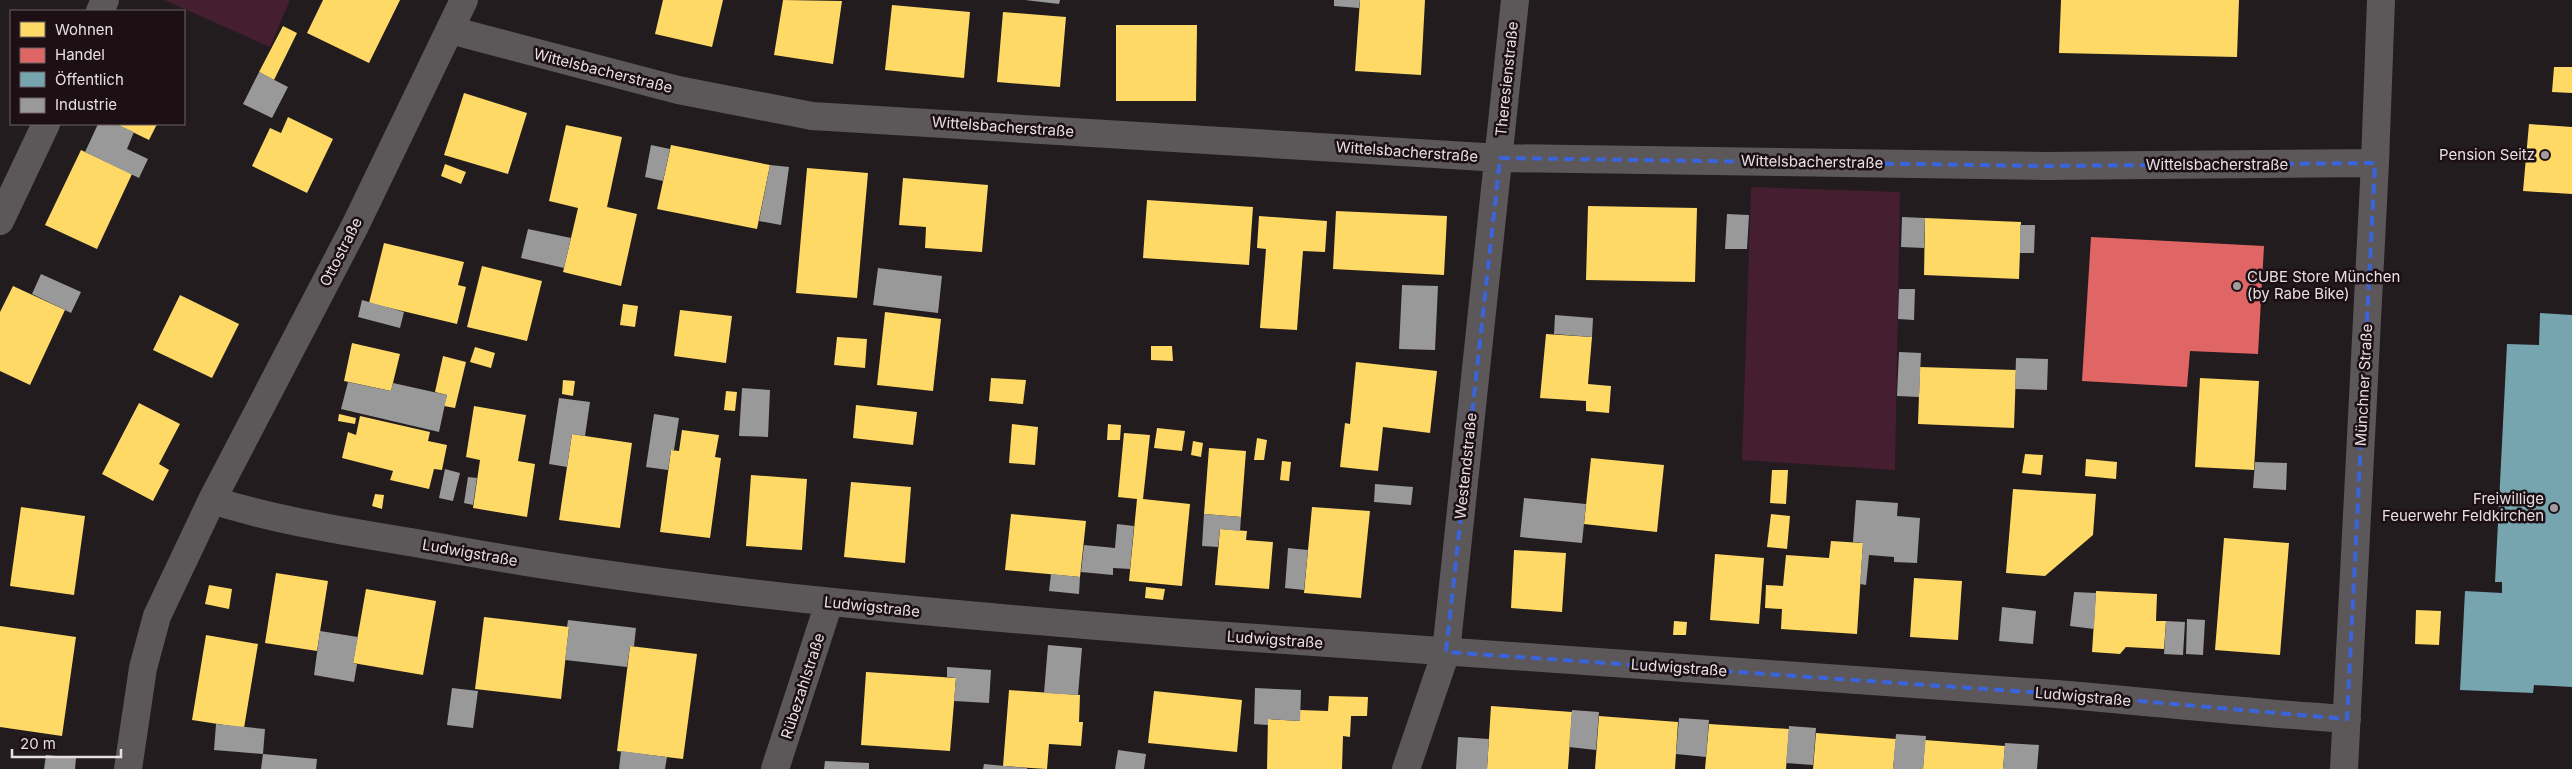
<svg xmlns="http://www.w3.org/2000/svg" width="2572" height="769" font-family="Inter,sans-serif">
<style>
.green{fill:#451e2f}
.homes{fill:#ffd966}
.shops{fill:#e06666}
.public{fill:#76a5af}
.industry{fill:#999}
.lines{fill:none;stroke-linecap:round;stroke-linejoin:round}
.minor{stroke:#5c585a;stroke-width:28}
.marked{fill:none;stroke:#3b64da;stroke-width:4;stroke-dasharray:10 6;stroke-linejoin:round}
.poi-dot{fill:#a39b9e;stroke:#1c1015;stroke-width:2}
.labels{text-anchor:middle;stroke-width:5;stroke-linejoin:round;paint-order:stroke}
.street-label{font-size:15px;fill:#e8dfe2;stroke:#1c1015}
.poi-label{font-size:15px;fill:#e8dfe2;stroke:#1c1015;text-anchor:end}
</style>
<rect width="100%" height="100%" fill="#221c1f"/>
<path class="green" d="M164 0H290L270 47Z
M1751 187 1900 192 1895 470 1742 460Z"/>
<path class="homes" d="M323 0H400L369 63 307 33Z
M663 0H723L712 47 655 34Z
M783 0 842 1 833 64 774 55Z
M1360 0H1425L1421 75 1355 71Z
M2061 0H2239L2237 57 2059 53Z
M892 5 970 12 964 78 885 70Z
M1003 12 1066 17 1060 87 997 82Z
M1116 25H1197L1196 101H1116Z
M283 26 297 33 274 80 259 72Z
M2554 67H2572V93L2552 92Z
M464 93 527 113 508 174 444 155Z
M288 117 333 139 307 193 252 166 270 128 281 133Z
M116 124H157L149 140Z
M2529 124 2572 127V194L2523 191Z
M566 125 622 137 607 207 637 214 621 286 563 272 578 208 549 201Z
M671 145 770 165 757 229 657 209Z
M81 150 132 174 97 249 45 225Z
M445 164 466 172 461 184 441 176Z
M807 168 868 173 857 298 796 293Z
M903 178 988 185 982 252 925 248 926 227 899 225Z
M1147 200 1253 207 1249 265 1143 258Z
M1588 206 1697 208 1695 282 1586 280Z
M1336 211 1447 216 1444 275 1333 269Z
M1259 216 1327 221 1325 252 1303 251 1297 330 1260 328 1266 249 1257 248Z
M1925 218 2021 222 2019 279 1924 275Z
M384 243 464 262 458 285 466 287 457 324 369 303Z
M482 266 542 281 527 341 467 327Z
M13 286 65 310 30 385 0 371V312Z
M180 295 239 324 212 378 153 350Z
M623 304 638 306 635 327 620 325Z
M680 310 732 316 726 363 674 356Z
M885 312 941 319 933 391 877 385Z
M1546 334 1592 337 1588 384 1611 386 1609 413 1586 411V401L1540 398Z
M837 337 867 339 865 368 834 365Z
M352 343 400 354 391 391 344 381Z
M1151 346H1172L1173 361 1151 360Z
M475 347 495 353 491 368 470 362Z
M443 356 466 362 455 408 444 406 447 395 435 392Z
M1356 362 1437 371 1430 433 1383 427 1378 471 1340 467 1345 423 1350 424Z
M1920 367 2016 370 2014 428 1918 424Z
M991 378 1026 380 1023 404 989 401Z
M2200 378 2259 381 2254 470 2195 467Z
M563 380 575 381 573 396 562 394Z
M726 391 737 392 735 411 724 410Z
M139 403 180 424 159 464 169 470 153 501 102 474Z
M856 405 917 412 913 445 853 438Z
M474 406 526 415 518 461 535 464 527 517 473 508 480 460 466 457Z
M339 414 356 418 355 424 338 421Z
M360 416 430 432 428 441 447 445 442 470 434 469 429 489 390 480 393 471 342 458 348 432 356 435Z
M1012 424 1038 427 1035 465 1009 463Z
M1108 424 1121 425 1120 440H1107Z
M1157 428 1185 431 1182 451 1154 448Z
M682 430 719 435 715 457 721 458 710 538 660 532 671 450 679 451Z
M1124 433 1150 435 1143 499 1190 504 1182 586 1129 581 1137 499 1118 497Z
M572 434 632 443 620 528 559 520Z
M1257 438 1267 440 1264 460H1254Z
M1193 441 1203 443 1201 457 1191 455Z
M1209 448 1246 451 1241 517 1204 514Z
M2025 454 2043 455 2041 475 2022 473Z
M1591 458 1664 465 1657 532 1584 524Z
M2086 459 2117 462 2116 479 2085 476Z
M1282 461 1291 462 1289 481 1280 480Z
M1772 470H1788L1786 504 1770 503Z
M751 475 807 479 802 550 746 546Z
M851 482 911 487 905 563 844 557Z
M2013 489 2096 494 2093 535 2045 576 2006 573Z
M375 494 384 495 382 509 372 506Z
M21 507 85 516 74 595 10 586Z
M1312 507 1370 511 1361 598 1304 593Z
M1011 514 1086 521 1080 577 1005 570Z
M1771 514 1790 516 1787 549 1767 547Z
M1220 529 1247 531 1246 540 1273 542 1269 589 1215 585Z
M2224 538 2289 543 2280 655 2215 650Z
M1831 541 1863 543 1857 634 1781 629 1782 609 1765 608 1766 585 1783 586 1786 555 1829 558Z
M1514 550 1566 553 1562 612 1511 608Z
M1715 554 1764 558 1759 624 1710 620Z
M276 573 328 581 317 651 265 643Z
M1914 578 1962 581 1958 640 1910 637Z
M209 585 232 589 229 609 205 604Z
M1146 587 1165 589 1163 600 1145 598Z
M366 589 436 601 423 675 353 663Z
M2096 591 2157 594 2156 621H2166L2164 649 2126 647 2120 654 2092 652Z
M2416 610 2441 611 2439 645 2415 644Z
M484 617 569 627 561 699 475 689Z
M1674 621 1687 622 1686 635H1673Z
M0 626 76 637 62 736 0 727Z
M206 635 258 644 244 728 192 720Z
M630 646 697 654 683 759 617 751Z
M866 672 956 678 950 751 861 745Z
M1009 690 1080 695 1079 722H1083L1081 746 1049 744 1047 769 1003 766Z
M1154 691 1242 700 1237 752 1148 743Z
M1329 696 1368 697 1367 716H1351L1350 737 1343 736 1342 769H1267L1268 719 1300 721V710L1328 711Z
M1491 706 1572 712 1568 769H1487Z
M1599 716 1678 722 1675 769H1595Z
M1709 724 1789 729 1786 769H1705Z
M1816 733 1896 739 1893 769H1813Z
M1925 740 2005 746 2003 769H1923Z"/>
<path class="shops" d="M2091 237 2264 246 2258 354 2190 351 2187 387 2082 381Z"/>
<path class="public" d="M2540 313 2572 315V687L2534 685 2533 693 2460 690 2465 591 2502 593V582H2495L2507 344 2539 345Z"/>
<path class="industry" d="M1025 0H1060L1059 4Z
M1334 0H1360L1359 8 1334 6Z
M259 72 288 87 272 118 243 104Z
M98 124H116L134 132 127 149 148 159 139 178 85 152Z
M651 145 670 149 663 181 645 177Z
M770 165 789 167 781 225 759 221Z
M1727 214 1749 215 1747 249H1725Z
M1902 217 1925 218 1924 248 1901 247Z
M2020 225H2035L2034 253H2020Z
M528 229 571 238 564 268 521 258Z
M878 268 942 276 938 313 873 305Z
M41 274 81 292 71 313 32 294Z
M1402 285 1438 286 1435 350 1399 349Z
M1899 289H1915L1914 320 1898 319Z
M362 300 404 312 400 328 358 317Z
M1555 315 1593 318 1592 337 1554 334Z
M1899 352 1921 353 1919 397 1897 396Z
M2016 358 2048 359 2047 390 2015 389Z
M348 382 391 391 393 383 447 395 439 432 341 409Z
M742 388 770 390 768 437 739 436Z
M559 398 590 402 585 436 572 434 567 467 549 464Z
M654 414 679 418 674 450H671L668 470 646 467Z
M2255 462 2287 463 2286 490 2253 488Z
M445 469 460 473 453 501 439 498Z
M468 477 477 478 473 505 464 503Z
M1375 484 1413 487 1411 505 1374 502Z
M1524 498 1586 504 1582 543 1520 537Z
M1856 500 1898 503 1897 516 1920 518 1917 563 1894 562V557L1869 555 1866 585 1860 584 1863 543 1853 542Z
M1204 514 1241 517 1240 531 1220 529 1218 547 1202 546Z
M1117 524 1134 526 1130 569 1113 568V575L1081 572 1084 545 1115 548Z
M1288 548 1308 550 1304 590 1285 588Z
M1051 574 1080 577 1079 594 1049 591Z
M2074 592 2096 593 2094 629 2070 626Z
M2002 607 2036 611 2033 644 1999 641Z
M2187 619 2205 620 2203 655 2186 654Z
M568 620 636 628 634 646H630L627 667 565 660 569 627H567Z
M2166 621 2185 622 2183 655 2164 654Z
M320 631 358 637 353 663 357 664 354 682 314 675Z
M1048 645 1082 648 1078 695 1044 693Z
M947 667 991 670 989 703 954 701 956 678 947 677Z
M452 688 478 691 473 728 447 725Z
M1255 688 1301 690 1300 721 1268 719V725L1254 724Z
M1572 710 1599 712 1596 750 1569 747Z
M1679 718 1709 720 1706 757 1676 754Z
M216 724 265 729 263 754 214 750Z
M1789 726 1816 728 1813 765 1786 763Z
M1896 734 1926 736 1923 769H1893Z
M1458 737 1489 739 1487 769H1456Z
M2005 743 2039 745 2037 769H2003Z
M1118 750 1146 754 1144 769H1115Z
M621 751 667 757 665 769H619Z
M263 754 317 759 316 769H261Z
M46 755 76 758 75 769H44Z
M825 761 869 763V769H824Z
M984 764 1027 768V769H983Z"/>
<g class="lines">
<path class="minor" d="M100 11 105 0
M450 30 678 90 812 116 1500 158 2045 166 2375 163
M0 221 46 124
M212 500C290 525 374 535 455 550 696 593 940 614 1184 633 1475 655 1766 672 2056 694 2153 702 2250 713 2347 719
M128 769 143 668 157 616 212 500 355 226 464 0
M775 769 829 603
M1406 769 1446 652 1515 0
M2344 769 2375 163 2381 0"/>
</g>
<path class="marked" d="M1500 158 2045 166 2375 163 2347 719 2058 694 1446 652Z"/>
<g class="poi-dot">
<circle cx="2545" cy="155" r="5"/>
<circle cx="2237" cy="286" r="5"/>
<circle cx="2554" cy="508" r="5"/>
</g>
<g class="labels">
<g class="street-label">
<text transform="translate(603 71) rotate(14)" y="5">Wittelsbacherstraße</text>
<text transform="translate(1507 79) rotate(-84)" y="5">Theresienstraße</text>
<text transform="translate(1003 127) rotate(4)" y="5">Wittelsbacherstraße</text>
<text transform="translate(1407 152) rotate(4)" y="5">Wittelsbacherstraße</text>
<text transform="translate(1812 162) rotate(1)" y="5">Wittelsbacherstraße</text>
<text x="2217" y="170">Wittelsbacherstraße</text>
<text transform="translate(341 252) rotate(-63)" y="5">Ottostraße</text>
<text transform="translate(2364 385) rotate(-87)" y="5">Münchner Straße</text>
<text transform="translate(1466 466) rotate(-84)" y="5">Westendstraße</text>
<text transform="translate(470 553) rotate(10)" y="5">Ludwigstraße</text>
<text transform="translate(872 607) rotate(6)" y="5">Ludwigstraße</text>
<text transform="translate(1275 640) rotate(4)" y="5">Ludwigstraße</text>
<text transform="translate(1679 668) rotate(4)" y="5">Ludwigstraße</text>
<text transform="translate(803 686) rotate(-72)" y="5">Rübezahlstraße</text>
<text transform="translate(2083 697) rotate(5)" y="5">Ludwigstraße</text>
</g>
<g class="poi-label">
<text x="2535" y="160">Pension Seitz</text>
<text x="2247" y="282" text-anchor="start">CUBE Store München<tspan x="2247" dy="17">(by Rabe Bike)</tspan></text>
<text x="2544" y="504">Freiwillige<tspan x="2544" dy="17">Feuerwehr Feldkirchen</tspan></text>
</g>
</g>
<rect x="10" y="10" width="175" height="115" fill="#1c1015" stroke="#6e6367"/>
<rect x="20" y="22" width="25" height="15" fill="#ffd966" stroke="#6e6367"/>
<text x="55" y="35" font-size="15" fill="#e8dfe2">Wohnen</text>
<rect x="20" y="48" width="25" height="15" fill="#e06666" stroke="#6e6367"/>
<text x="55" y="60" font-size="15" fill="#e8dfe2">Handel</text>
<rect x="20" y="72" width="25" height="15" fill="#76a5af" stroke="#6e6367"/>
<text x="55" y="85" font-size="15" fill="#e8dfe2">Öffentlich</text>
<rect x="20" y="98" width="25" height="15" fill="#999999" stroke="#6e6367"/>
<text x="55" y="110" font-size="15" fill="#e8dfe2">Industrie</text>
<path d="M12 749v8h109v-8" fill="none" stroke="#e8dfe2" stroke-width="2.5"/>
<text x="20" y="749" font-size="15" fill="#e8dfe2" stroke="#1c1015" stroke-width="4" paint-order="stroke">20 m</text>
</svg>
